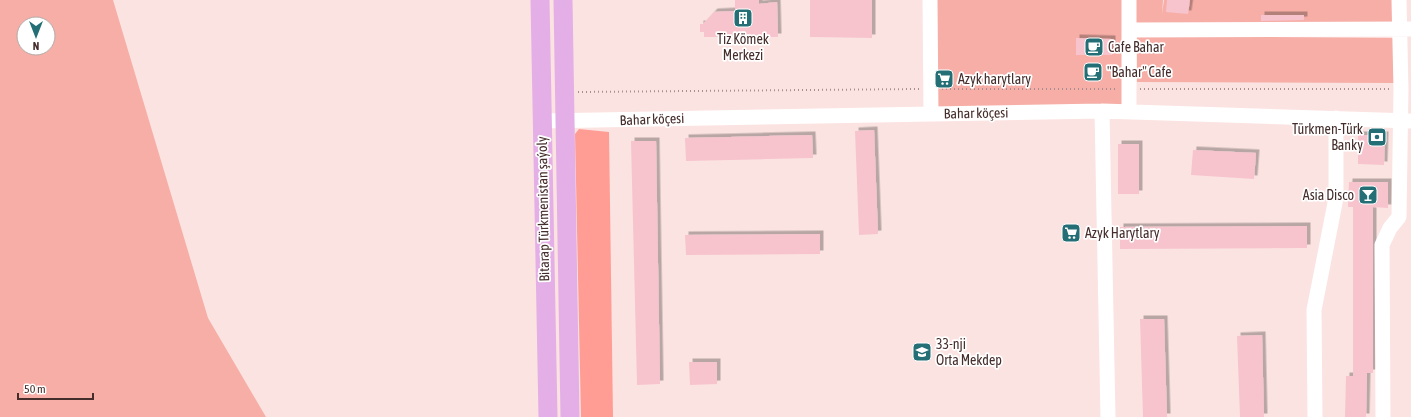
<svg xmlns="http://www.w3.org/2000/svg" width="1411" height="417" font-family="'Asap Condensed',sans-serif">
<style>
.green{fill:#f6aea6;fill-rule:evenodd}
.forest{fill:#ff9d94}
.building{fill:#f7c4ce;filter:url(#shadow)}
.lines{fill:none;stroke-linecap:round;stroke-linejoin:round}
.path{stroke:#a8908e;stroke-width:2;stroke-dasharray:1 3;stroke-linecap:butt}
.minor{stroke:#fff;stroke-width:15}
.major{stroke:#e3afe6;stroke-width:19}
.labels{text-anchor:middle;stroke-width:3.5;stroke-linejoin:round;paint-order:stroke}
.poi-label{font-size:14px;fill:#442d2b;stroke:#fff;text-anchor:start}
.street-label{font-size:14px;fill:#442d2b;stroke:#fff}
</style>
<defs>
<filter id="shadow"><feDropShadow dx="3.5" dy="-3.5" stdDeviation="0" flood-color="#0004"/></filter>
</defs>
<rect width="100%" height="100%" fill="#fbe3e1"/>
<path class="green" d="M0 0H113L208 318 266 417H0ZM24 24H48V48H24Z
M934 0H1123L1125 106 936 109Z
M1129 0H1163L1162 14 1164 0H1399L1397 26 1129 30Z
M1137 36 1395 38V83L1137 82Z"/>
<path class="forest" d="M579 129 609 132 613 417H581L575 134Z"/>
<path class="building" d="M735 0H759V4L777 2 778 37H704V32H700V24H703L714 12 735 11Z
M810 0H872V38L810 37Z
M1167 0H1190L1188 14 1166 12Z
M1261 15H1304V20L1261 21Z
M1076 38 1112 39V55H1076Z
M874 130 878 234 859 235 855 131Z
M812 135 813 158 686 161 685 138Z
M1358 135H1385L1384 165 1358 164Z
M631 141H656L660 384 637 385Z
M1118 144H1139V194H1118Z
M1193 150 1256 153 1254 179 1191 175Z
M1349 182H1388V208L1373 207V373H1367L1366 417H1345L1346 376H1353V207H1348Z
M1307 226V248L1120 249V227Z
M820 234V254L686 255 685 235Z
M1140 319H1164L1167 417H1143Z
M1262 335 1264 417H1240L1237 336Z
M689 362H717V384L690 385Z"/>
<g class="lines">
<path class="path" d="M942 89H1118
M1140 89H1390
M578 92 920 89"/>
<path class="minor" d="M930 0 931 114
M1129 0V112
M1129 30 1411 29
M1102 111 1108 417
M541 121 1102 111 1411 121
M1315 417 1314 310 1336 198V118
M1383 417 1382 245 1390 228 1399 217 1401 89 1399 0"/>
<path class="major" d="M540 0 548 417
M563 0 570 417"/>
</g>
<defs>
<symbol id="building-square" viewBox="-11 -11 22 22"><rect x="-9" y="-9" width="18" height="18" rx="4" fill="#246e76" stroke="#fff"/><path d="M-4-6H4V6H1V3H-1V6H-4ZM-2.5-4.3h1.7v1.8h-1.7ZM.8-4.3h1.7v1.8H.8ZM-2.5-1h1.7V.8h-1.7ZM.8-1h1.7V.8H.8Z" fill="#fff"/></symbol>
<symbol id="cafe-square" viewBox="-11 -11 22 22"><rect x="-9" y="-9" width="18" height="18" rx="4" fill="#246e76" stroke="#fff"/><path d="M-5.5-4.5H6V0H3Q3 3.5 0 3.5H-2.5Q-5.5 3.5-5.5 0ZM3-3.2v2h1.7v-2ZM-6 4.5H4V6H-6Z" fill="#fff"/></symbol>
<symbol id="supermarket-square" viewBox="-11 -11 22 22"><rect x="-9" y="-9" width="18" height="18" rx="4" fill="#246e76" stroke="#fff"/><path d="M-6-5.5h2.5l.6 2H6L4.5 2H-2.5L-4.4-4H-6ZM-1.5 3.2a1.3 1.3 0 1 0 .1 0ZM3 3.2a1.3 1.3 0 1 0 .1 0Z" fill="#fff"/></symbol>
<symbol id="bank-square" viewBox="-11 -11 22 22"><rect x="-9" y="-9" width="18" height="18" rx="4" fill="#246e76" stroke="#fff"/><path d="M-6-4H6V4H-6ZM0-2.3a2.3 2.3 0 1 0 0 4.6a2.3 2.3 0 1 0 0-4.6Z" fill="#fff"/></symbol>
<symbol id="bar-square" viewBox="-11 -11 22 22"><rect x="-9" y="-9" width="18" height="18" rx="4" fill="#246e76" stroke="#fff"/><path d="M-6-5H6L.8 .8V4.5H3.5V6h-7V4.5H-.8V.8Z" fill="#fff"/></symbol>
<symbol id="school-square" viewBox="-11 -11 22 22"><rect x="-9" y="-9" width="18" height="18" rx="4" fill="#246e76" stroke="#fff"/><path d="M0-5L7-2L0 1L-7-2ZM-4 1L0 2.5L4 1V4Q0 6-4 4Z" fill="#fff"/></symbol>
</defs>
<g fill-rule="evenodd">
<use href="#building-square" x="732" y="7" width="22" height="22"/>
<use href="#cafe-square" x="1083" y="36" width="22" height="22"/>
<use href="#cafe-square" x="1082" y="61" width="22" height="22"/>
<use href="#supermarket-square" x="933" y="68" width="22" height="22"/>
<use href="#bank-square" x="1366" y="126" width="22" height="22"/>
<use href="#bar-square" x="1357" y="184" width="22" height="22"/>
<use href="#supermarket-square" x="1060" y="222" width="22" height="22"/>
<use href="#school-square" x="911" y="341" width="22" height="22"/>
</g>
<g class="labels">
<g class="poi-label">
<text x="743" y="44" text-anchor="middle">Tiz Kömek<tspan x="743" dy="16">Merkezi</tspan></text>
<text x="1108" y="52">Cafe Bahar</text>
<text x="1107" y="77">"Bahar" Cafe</text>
<text x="958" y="84">Azyk harytlary</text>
<text x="1363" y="134" text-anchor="end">Türkmen-Türk<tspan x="1363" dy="16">Banky</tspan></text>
<text x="1354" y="200" text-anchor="end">Asia Disco</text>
<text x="1085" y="238">Azyk Harytlary</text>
<text x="936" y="349">33-nji<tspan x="936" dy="16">Orta Mekdep</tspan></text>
</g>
<g class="street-label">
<text transform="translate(976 113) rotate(-1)" y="5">Bahar köçesi</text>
<text transform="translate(652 119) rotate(-2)" y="5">Bahar köçesi</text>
<text transform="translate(543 209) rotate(-91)" y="5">Bitarap Türkmenistan şaýoly</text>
</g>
</g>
<g transform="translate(36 36) rotate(180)"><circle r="19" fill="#ffffff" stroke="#b4abaa"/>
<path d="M0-3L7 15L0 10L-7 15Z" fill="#246e76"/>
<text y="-6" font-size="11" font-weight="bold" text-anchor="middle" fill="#442d2b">N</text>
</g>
<path d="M18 393v6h75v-6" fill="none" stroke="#442d2b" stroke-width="2"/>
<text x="24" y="393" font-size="12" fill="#442d2b" stroke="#ffffff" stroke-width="3" paint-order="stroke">50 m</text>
</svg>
